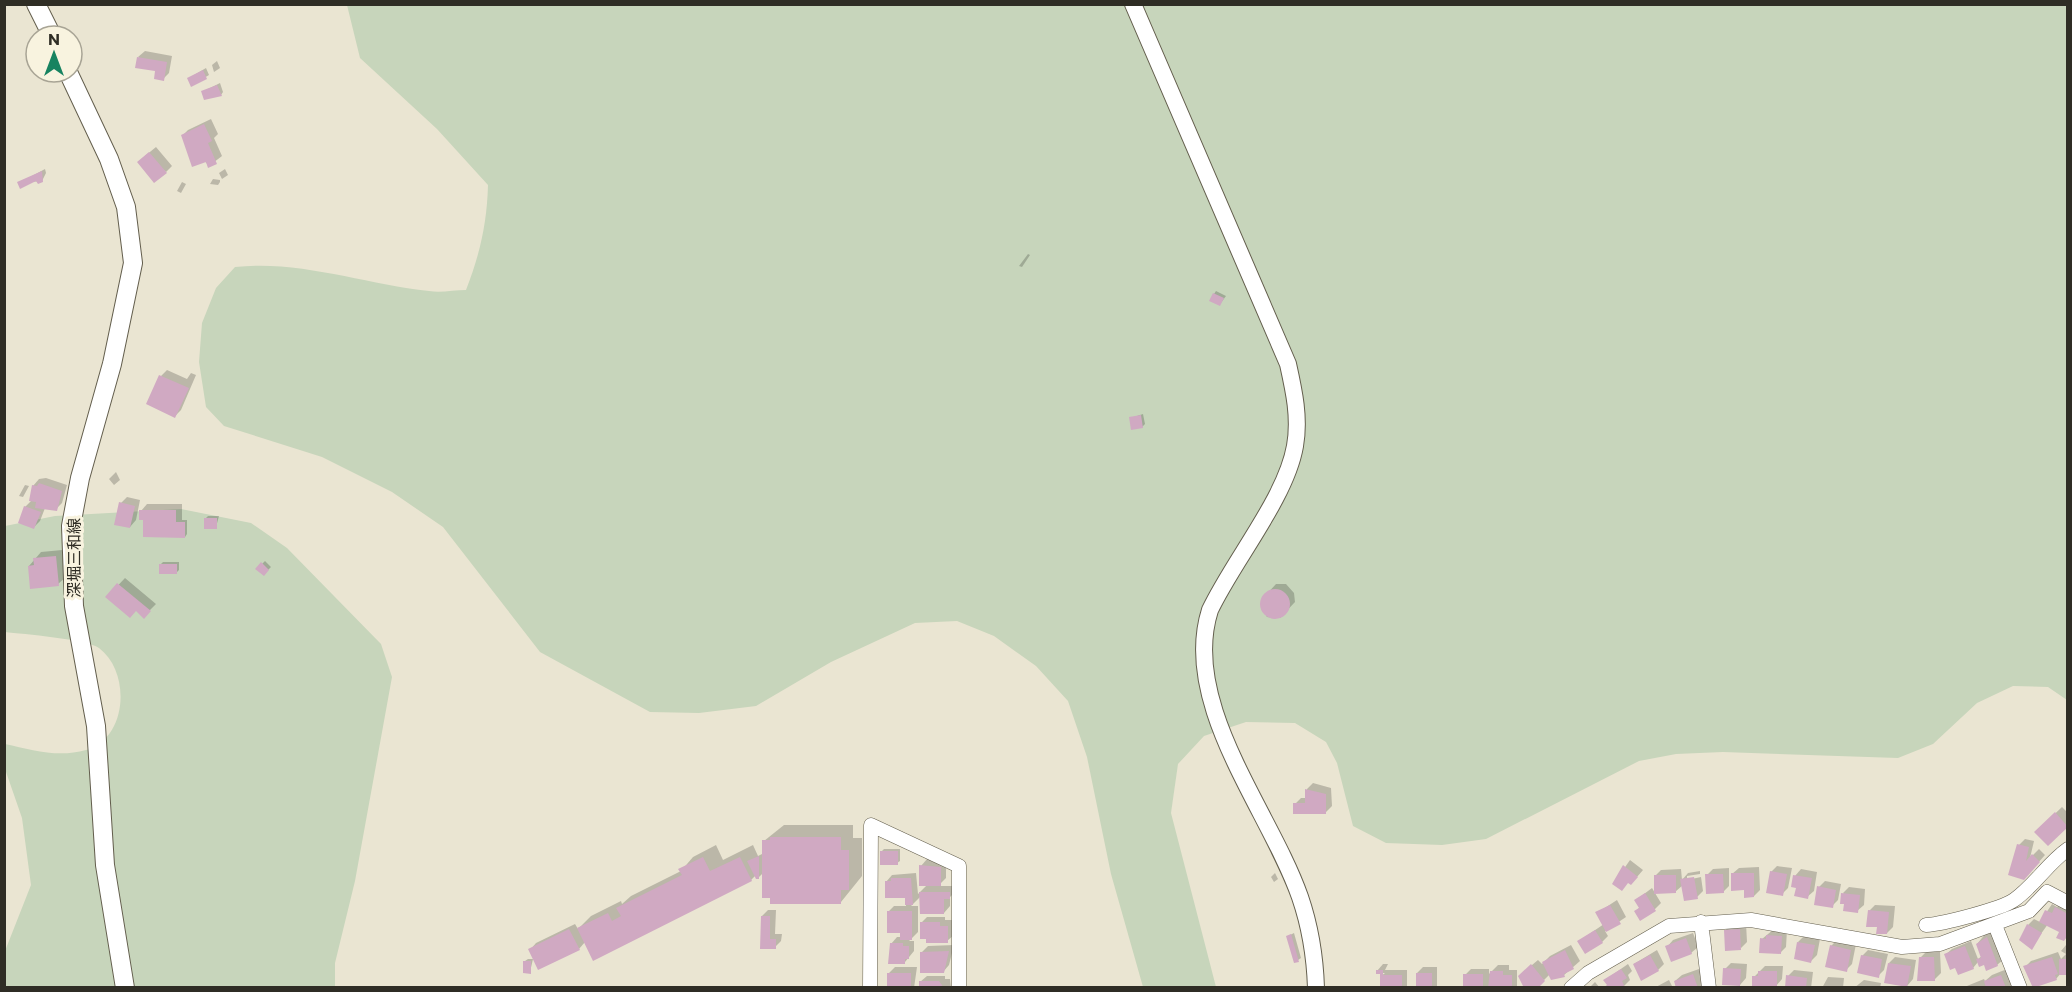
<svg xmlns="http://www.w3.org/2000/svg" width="2072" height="992" font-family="Commissioner,'Noto Sans JP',sans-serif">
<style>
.green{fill:#c7d5bb}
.shadow{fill:#0003}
.building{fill:#d0a9c2}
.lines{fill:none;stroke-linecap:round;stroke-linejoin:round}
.minor-casing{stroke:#635e4d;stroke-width:15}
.tertiary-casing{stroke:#635e4d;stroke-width:18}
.secondary-casing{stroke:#635e4d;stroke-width:20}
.minor{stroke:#fff;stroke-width:14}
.tertiary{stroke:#fff;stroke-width:16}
.secondary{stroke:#fff;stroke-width:18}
.labels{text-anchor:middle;stroke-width:6;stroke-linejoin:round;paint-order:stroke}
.street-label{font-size:16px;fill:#2f2d25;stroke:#f8f3df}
</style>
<rect width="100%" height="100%" fill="#eae5d2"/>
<path class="green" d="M347 5H2067V700L2048 687 2013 686 1977 703 1933 744 1898 758 1723 752 1676 754 1639 761 1486 839 1442 845 1386 843 1353 826 1337 763 1326 742 1295 723 1246 722 1204 736 1178 764 1171 813 1216 987H1143L1111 874 1087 757 1068 701 1036 666 994 636 957 621 915 623 831 662 756 706 699 713 650 712 540 652 443 527 392 492 322 457 224 426 206 407 199 362 202 323 216 288 235 267C301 260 364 284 429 291 441 293 454 290 466 290 480 254 487 223 488 185L437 129 360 58Z
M181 509 251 523 287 548 381 644 392 677 355 881 335 963V987H5V951L31 885 22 818 5 769V744C32 750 58 758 86 750 128 738 131 672 99 648 86 639 23 634 5 632V526L55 516Z"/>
<path class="shadow" d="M145 51 172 56 169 73 163 79 157 70 138 57Z
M217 61 220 68 214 72 212 65Z
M206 68 209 75 192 85 189 78Z
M220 83 223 92 221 95 202 92Z
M211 119 218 134 214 138 222 156 209 166 182 136 188 130Z
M156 147 172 166 166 172 145 156Z
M45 169 46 173 42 181 19 183Z
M225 169 228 175 222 179 219 173Z
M213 179 220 180V182L218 185 210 184Z
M182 182 186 184 181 193 177 191Z
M1028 254 1030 255 1022 267 1019 266Z
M1216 291 1226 296 1220 304 1214 294Z
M167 370 187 379 191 373 196 375 181 410 175 416 161 376Z
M1143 414 1145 424 1142 427 1131 418Z
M116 472 120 480 114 485 109 479Z
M46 478 67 485 62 503 56 509 45 508 40 521 34 527 25 507 32 500 33 486 39 479Z
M25 485 29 486 23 497 19 496Z
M127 497 140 500 136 520 130 527 121 503Z
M147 504H182V520H187V534L185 537 145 518 141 511Z
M208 516H219L216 527 206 518Z
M62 550 65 578 58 584 29 566 41 552Z
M265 561 271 567 264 574 257 569Z
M163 562H179V570L176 573 161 564Z
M125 578 156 604 150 610H136L107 597Z
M1276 584H1286L1294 593 1295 602 1280 618 1267 617 1261 607 1263 598Z
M1313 783 1331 788 1332 806 1326 812 1295 804 1301 798H1307V789Z
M2062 807 2068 813 2067 825 2048 844 2036 832Z
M784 825H853V838H862V876L841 902 764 872 759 877 756 875 751 880 585 942 579 949 530 950 536 943 575 924 578 929 591 916 621 901 622 904 631 896 681 871 693 857 716 845 723 860 753 845 758 856 764 853V841Z
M2025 839 2034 841 2030 858 2039 849 2045 855 2030 872 2019 845Z
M884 849H900V861L897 863 882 851Z
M927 859 946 861V878L938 886H956V891L950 897V906L944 913 921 896 911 906H918V932L909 941H914V951L905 962 891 944 897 937H902V931L888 912 894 906H906V896L886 882 892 875 916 873 918 894 928 884 921 866Z
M1630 860 1643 870 1637 877 1614 883Z
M1777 866 1792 868 1788 888 1782 894 1771 872Z
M1759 867 1760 890 1754 896 1732 874 1739 868Z
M1729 868V886L1723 892 1707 875 1713 869Z
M1681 869 1682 880 1688 873 1700 871V874L1687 876V880L1701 877 1703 891 1697 897 1683 885 1675 892 1655 876 1661 870Z
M1801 869 1817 872 1814 891 1807 897 1797 887 1795 876Z
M1275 873 1278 879 1274 882 1271 877Z
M1825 881 1841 884 1838 900 1832 906 1819 887Z
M1849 887 1865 889 1864 905 1857 911 1843 893Z
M1652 888 1661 903 1655 909 1636 911 1640 907 1636 900Z
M1617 900 1626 917 1605 931 1608 936 1602 942 1579 941 1604 924 1597 913Z
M2062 902 2068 905V936L2064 940 2061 931 2048 924 2031 948 2028 925 2034 919 2040 922 2052 904 2057 907Z
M1875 905 1895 906 1893 927 1887 933 1878 926 1869 911Z
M768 910H776L775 934H782L781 941 775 947H762V916Z
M927 917H945V920H954V935L947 941 921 923Z
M1746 923 1747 942 1741 948 1725 931 1731 924Z
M1991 927 2004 959 1997 965 1978 962 1973 968 1956 966 1945 955 1952 949 1971 941 1978 959 1982 956 1977 944Z
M1774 929 1787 930 1786 947 1780 953 1762 939Z
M1294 933 1301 958 1298 960 1288 936Z
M1693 933 1698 947 1691 953 1667 947 1673 940Z
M1804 936 1820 939 1817 955 1811 961 1798 942Z
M1837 940 1856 944 1852 964 1846 970 1831 946Z
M954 945 949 965 943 972 922 952 928 946Z
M1571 945 1580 961 1564 975 1550 974 1544 980 1526 970 1538 960 1542 964 1550 956Z
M2066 945 2068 973H2061L2056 979 2025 967 2031 961 2058 952 2061 959 2066 954 2061 951Z
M1657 950 1664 964 1658 970 1634 964Z
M1868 950 1888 954 1884 970 1878 976 1862 956Z
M1926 952H1940L1941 973 1934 980 1920 958Z
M1895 957 1916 960 1913 979 1907 986 1889 963Z
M528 959H533L530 972 525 961Z
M1731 963 1747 964 1746 978 1740 985 1725 969Z
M1383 964H1388L1385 970H1407V988H1381V976L1385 973H1377V971Z
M1628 964 1632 971 1628 975 1630 980 1622 988 1608 984 1605 980Z
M1498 965H1509V970H1517V988L1465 987V975L1471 969H1489V974Z
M1765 966H1783L1782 979 1776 986 1754 977Z
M895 967H917L914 988H889V973Z
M1423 967H1437V988H1417V973Z
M1699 969 1705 985 1703 988H1678L1675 981 1682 975Z
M2007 969 2013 985 2010 988H1962L1984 979 1985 981 1992 975Z
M1794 970 1813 972 1811 988H1786L1788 976Z
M927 976H945V979H950L951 988H920V982Z
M1828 977 1844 978 1843 988H1822Z
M1669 980 1673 988H1654Z
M1864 980 1881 983 1880 988H1854Z
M1595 982 1600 988H1589Z"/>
<path class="building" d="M137 57 167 62 164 81 154 79 155 71 135 68Z
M203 70 207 79 191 87 187 78Z
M217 85 222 96 204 100 201 91Z
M204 124 212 141 208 143 217 164 208 168 206 162 192 167 181 135Z
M149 152 167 173 154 183 137 162Z
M42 171 43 182 38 184 36 181 20 189 17 182Z
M1213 293 1224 298 1220 306 1209 301Z
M159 375 189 388 175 418 146 404Z
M1141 415 1143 428 1131 430 1129 417Z
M39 483 62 491 57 511 35 508 36 502 29 501 32 485 37 486Z
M119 502 135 506 130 528 114 525Z
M24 506 41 512 34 529 18 523Z
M139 510H176V522H185V538L143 537V520H139Z
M204 518H217V529H204Z
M56 556 59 586 30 589 28 566 34 565 33 558Z
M261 562 269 570 264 576 255 569Z
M159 564H177V574H159Z
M117 583 151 611 144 619 136 611 130 618 105 597Z
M1260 604a15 15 0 1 1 30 0a15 15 0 1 1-30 0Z
M1305 789 1326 794V814H1293V803H1305Z
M2055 812 2068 827 2048 846 2034 832Z
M770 837H841V850H849V890H841V904H770V898H762V840H770Z
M2017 844 2029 847 2026 861 2032 854 2040 862 2024 880 2008 875Z
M880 851H898V865H880Z
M759 856V879H756L747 861Z
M703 857 710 871 740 857 752 881 593 961 577 928 608 913 612 921 621 916 616 908 682 875 678 869Z
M919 865 941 867V886H919Z
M1623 865 1638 877 1631 885 1628 883 1622 891 1612 884Z
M1770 871 1787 874 1783 896 1766 893Z
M1731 873H1754V897L1744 898V890L1731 891Z
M1705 874H1723L1724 893 1706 894Z
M1654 875H1676V893L1654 894Z
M1793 875 1812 878 1808 899 1794 896 1796 888 1791 887Z
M1694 877 1698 899 1684 901 1680 879Z
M891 878H911L913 905H905V898H885V881H891Z
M1817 886 1836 890 1833 908 1814 905Z
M919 892H950V899H944V914H920Z
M1645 893 1656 911 1640 921 1634 911 1639 908 1634 900Z
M1841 893 1860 895 1858 913 1843 911 1844 904H1840Z
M1610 905 1621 924 1606 932 1595 912Z
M2055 907 2068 914V934L2064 941 2056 938 2059 932 2039 922 2045 910 2052 913Z
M1868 910 1889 912 1887 934H1876L1877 927H1866Z
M887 911H912V940H900V933H887Z
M761 916H770V939H776V949H760Z
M920 922H940V926H948V943H926V939H920Z
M2027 924 2042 933 2032 950 2019 940Z
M569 929 580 950 538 970 528 949Z
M1740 929 1741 950 1725 951 1724 930Z
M1595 930 1603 943 1585 954 1577 941Z
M1291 934 1299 962 1294 963 1286 936Z
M1766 935 1782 936 1781 954 1759 953 1760 938 1766 939Z
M1987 937 1998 966 1986 971 1984 965 1979 967 1976 959 1981 958 1976 944Z
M1686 938 1692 954 1671 962 1665 946Z
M1797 942 1815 945 1811 963 1794 959Z
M890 943H903V946H909V959H905V964H888Z
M1830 945 1851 950 1847 972 1825 967Z
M1965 946 1974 969 1958 975 1955 968 1950 970 1944 954Z
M1565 950 1574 969 1564 974 1565 977 1551 980 1542 962Z
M949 951 944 973H920V952Z
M1650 955 1659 971 1641 981 1633 964Z
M1861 955 1882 959 1879 978 1857 973Z
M1919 957H1934L1935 981H1917Z
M2052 957 2058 974 2055 975 2057 980 2033 988 2023 966Z
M2059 959H2068V975H2059Z
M523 961H531V974L523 973Z
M1888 963 1911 966 1907 987 1884 983Z
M1531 964 1545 981 1538 988H1524L1518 976Z
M1723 968 1741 969 1740 986 1722 985Z
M1621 969 1627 978 1622 981 1625 988H1603L1607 985 1603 980Z
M1376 970H1383V975H1402V988H1380V974H1376Z
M1490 971H1503V975H1512V988H1488Z
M1758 971H1777V987L1752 988V976H1758Z
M887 973H911V986L887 988Z
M1416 973H1432V988H1416Z
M1463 974H1483V988H1463Z
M1693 974 1698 988H1676L1674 981Z
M1786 975 1807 978 1806 988H1785Z
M2001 975 2006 988H1986L1984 981Z
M919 981H939L944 988H919Z"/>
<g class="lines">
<defs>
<path id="minor" d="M1701 922 1709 988
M1926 925C1943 924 2001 909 2014 900 2034 886 2048 863 2068 849
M1995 925 2020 988
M870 988 871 825 959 866V988
M1571 988 1588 973 1669 926 1751 920 1902 947 1940 944 2029 911 2047 892 2068 903"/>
<path id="tertiary" d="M1133 4 1288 364C1294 391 1300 418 1295 446 1286 498 1233 561 1210 610 1180 704 1270 811 1300 897 1310 926 1315 957 1316 988"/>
<path id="secondary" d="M36 4 52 36
M68 72 109 159 126 207 133 263 112 364 80 478 71 526 74 606 96 726 105 865 125 988"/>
</defs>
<use href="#minor" class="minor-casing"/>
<use href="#tertiary" class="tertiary-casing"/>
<use href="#secondary" class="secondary-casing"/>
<use href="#minor" class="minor"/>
<use href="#tertiary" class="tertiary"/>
<use href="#secondary" class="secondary"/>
</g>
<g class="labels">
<g class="street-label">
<text transform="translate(74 558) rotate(-90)" y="6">深堀三和線</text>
</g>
</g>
<rect width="2072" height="992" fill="none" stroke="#2f2d25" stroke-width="12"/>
<g transform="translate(54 54)"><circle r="28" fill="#f8f3df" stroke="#a8a495" stroke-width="1.5"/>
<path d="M0-4.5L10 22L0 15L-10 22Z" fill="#178360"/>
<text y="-9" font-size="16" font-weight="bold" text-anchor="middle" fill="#2f2d25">N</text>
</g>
</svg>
